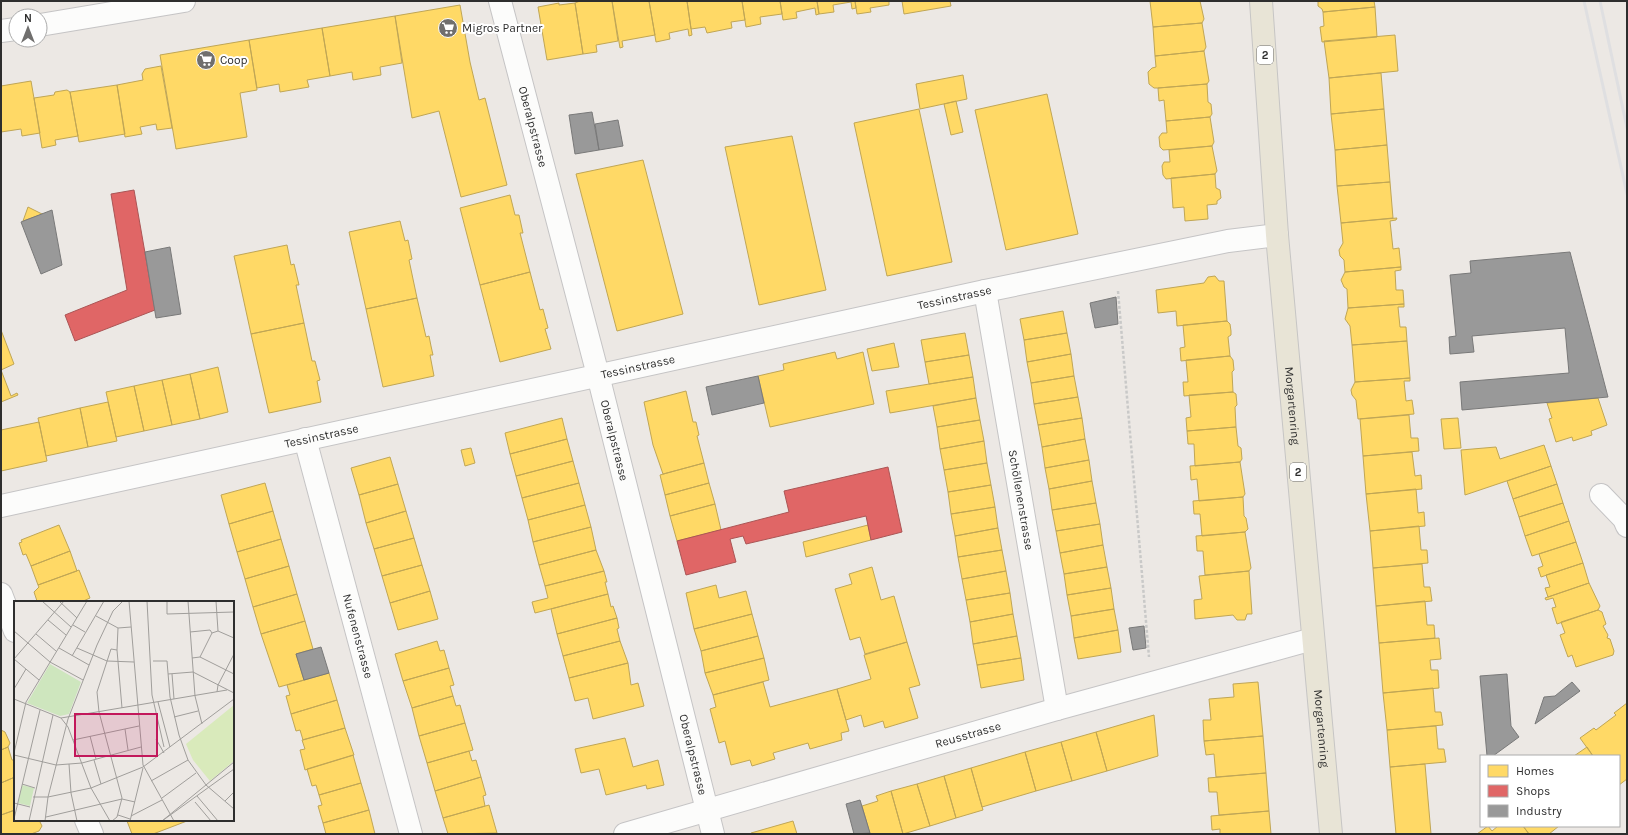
<svg xmlns="http://www.w3.org/2000/svg" width="1628" height="835" font-family="Karla,sans-serif">
<style>
.homes{fill:#ffd966;stroke:#c0a655}
.shops{fill:#e06666;stroke:#ab5555}
.industry{fill:#999;stroke:#797979}
.lines{fill:none;stroke-linecap:round;stroke-linejoin:round}
.minor-casing{stroke:#c5c4c5;stroke-width:24}
.major-casing{stroke:#c6c5c4;stroke-width:24}
.path{stroke:#c9c9c8;stroke-width:2.5;stroke-dasharray:3 2;stroke-linecap:butt}
.minor{stroke:#fcfcfb;stroke-width:22}
.major{stroke:#e8e4d6;stroke-width:22}
.rail{stroke:#dfdfe1;stroke-width:3}
.labels{text-anchor:middle;stroke-width:4;stroke-linejoin:round;paint-order:stroke}
.shield{fill:#fff;stroke:#6d6d6d;stroke-width:1}
.shield-label{font-size:11px;font-weight:bold;fill:#2e2e2e}
.poi-label{font-size:12px;fill:#2e2e2e;stroke:#fff;text-anchor:start}
.street-label{font-size:12px;fill:#2e2e2e;stroke:#fff}
.inset-road{fill:none;stroke:#a09e9b;stroke-width:1}
.view{fill:#c2185b;fill-opacity:0.15;stroke:#c2185b;stroke-width:2}
.inset-edge{fill:none;stroke:#2e2e2e;stroke-width:2}
</style>
<rect width="100%" height="100%" fill="#ece8e4"/>
<path class="homes" d="M580 1H612L618 41 596 45 597 52 583 54 575 3Z
M612 1H649L655 35 622 41 623 47 620 48Z
M649 1H687L692 35 689 36 688 29 669 33 670 39 656 42Z
M687 1H742L745 20 731 22 732 28 707 33 705 27 691 29Z
M742 1H780L782 14 760 17 761 24 746 27Z
M780 1H817L819 14 816 15 815 8 796 12 797 18 783 20Z
M817 1H855L856 8 852 9 851 2 833 5 834 12 819 14Z
M855 1H889V5L870 8 871 12 857 14Z
M902 1H950L951 6 904 14Z
M1150 1H1200L1204 19 1202 23 1153 27Z
M1318 1H1374L1375 7 1323 12 1322 9 1318 6Z
M559 3V5L575 3 583 54 547 60 538 7Z
M460 5 470 62 479 100 485 98 507 185 461 197 439 111 412 118 395 16Z
M1375 7 1377 37 1322 42 1320 27 1324 26 1323 12Z
M395 16 402 63 380 67 381 75 353 80 352 72 330 76 322 28Z
M1202 23 1206 47 1204 51 1155 56 1153 27Z
M322 28 330 76 307 80 309 87 280 92 279 84 257 88 249 40Z
M1395 35 1398 71 1329 78 1324 41Z
M249 40 257 90 240 93 247 137 176 149 160 55Z
M1204 51 1209 81 1207 84 1158 88H1154L1149 84 1148 72 1152 68 1156 67 1155 56Z
M161 66 172 128 157 130 156 124 140 127 142 134 125 137 117 85 143 80 142 74 145 69Z
M1381 73 1384 109 1331 114 1329 78Z
M963 75 967 99 920 109 916 84Z
M31 81 40 133 22 136 21 129 1 132V86Z
M1207 84 1208 102 1211 104 1212 114 1210 117 1166 121 1164 100 1159 101 1158 88Z
M117 85 125 134 79 142 70 92Z
M67 90 70 92 78 136 55 140 56 145 42 148 34 98 54 95 55 92Z
M1047 94 1078 234 1006 250 975 110Z
M956 101 963 132 951 135 944 104Z
M919 109 952 262 887 276 854 123Z
M1384 109 1387 145 1335 150 1331 114Z
M1210 117 1214 142 1212 146 1163 150 1160 147 1159 137 1162 133H1167L1166 121Z
M792 136 826 290 759 305 725 147Z
M1387 145 1390 182 1337 186 1335 150Z
M1212 146 1217 171 1215 174 1166 179 1163 175 1162 166 1164 162H1170L1169 150Z
M643 160 683 314 617 331 576 174Z
M1215 174 1216 188 1220 190 1221 198 1217 201V204L1207 205 1208 219 1185 221 1184 207 1173 208 1171 178Z
M1390 182 1393 218 1341 223 1337 186Z
M510 195 515 215H519L523 233H520L530 272 480 285 460 208Z
M28 207 42 214H43L23 221Z
M1397 218 1396 220 1390 221 1393 249 1399 248 1401 267 1345 272 1344 260 1340 256 1339 250 1343 243 1341 223Z
M400 221 405 241 408 240 412 259 409 260 417 298 366 309 349 232Z
M287 245 291 265 294 264 299 285H296L304 323 251 334 234 256Z
M1401 267V270L1395 271 1396 290H1403L1404 304 1348 308 1347 289 1344 287 1341 280 1345 272Z
M530 272 540 310 543 309 548 328 545 329 551 349 500 362 480 285Z
M1215 276 1219 281H1224L1227 321 1177 326 1176 311 1158 313 1156 290 1204 283 1208 277Z
M417 298 426 337 429 336 431 346 433 355H430L434 376 383 387 366 309Z
M1404 304V307H1398L1400 327H1406L1407 341 1352 345 1350 326 1345 319 1348 308Z
M1063 311 1067 333 1024 340 1020 319Z
M1227 321 1230 324 1231 331V335L1228 337 1230 356 1181 361 1180 348 1185 347 1183 325Z
M304 323 312 361H315L320 380 317 381 321 402 269 413 251 334Z
M1 330 14 364 1 370Z
M965 333 969 355 925 362 921 340Z
M1067 333 1071 354 1027 362 1024 340Z
M1407 341 1410 378 1355 382 1352 345Z
M894 343 899 367 872 371 867 349Z
M835 352 837 359 863 352 874 404 770 427 758 376 784 370 783 364Z
M1071 354 1074 376 1031 383 1027 362Z
M969 355 973 377 929 384 925 362Z
M1230 356 1233 360 1234 370 1232 372 1233 392 1184 396 1183 382H1188L1186 360Z
M218 367 228 412 200 419 190 374Z
M1 370 11 396 17 393 18 395 1 402Z
M190 374 200 419 172 425 162 380Z
M1074 376 1078 397 1034 404 1031 383Z
M973 377 976 398 890 413 886 391Z
M1410 378V381H1404L1406 401 1412 400 1414 414 1358 419 1356 400 1352 395 1351 390 1355 382Z
M162 380 172 425 144 431 134 386Z
M134 386 144 431 116 437 106 392Z
M686 391 693 422H696L699 435 697 436 704 463 663 474 653 445 644 402Z
M1233 392 1236 394 1237 405 1235 407 1236 427 1187 431 1186 418 1191 417 1189 395Z
M1078 397 1082 418 1038 425 1034 404Z
M976 398 980 420 937 427 933 406Z
M1598 398 1607 425 1591 431 1592 435 1573 441 1572 437 1556 442 1549 419 1552 418 1547 403Z
M108 402 117 441 88 447 80 408Z
M80 408 88 447 46 456 38 418Z
M1409 415 1411 438H1418L1419 451 1363 456 1360 419Z
M562 418 567 439 510 454 505 433Z
M1082 418 1085 439 1042 447 1038 425Z
M1458 418 1461 448 1444 449 1441 419Z
M980 420 984 441 940 449 937 427Z
M39 422 47 461 1 471V430Z
M1236 427 1238 446 1241 448 1242 459 1240 462 1195 466 1194 444H1188L1187 431Z
M567 439 573 461 516 476 510 454Z
M1085 439 1089 460 1045 468 1042 447Z
M984 441 987 463 944 470 940 449Z
M1544 445 1551 466 1465 495 1461 450 1496 447 1500 459Z
M471 448 475 463 465 466 461 450Z
M1412 452 1415 476 1421 475 1422 489 1366 494 1363 456Z
M390 457 398 484 359 495 351 468Z
M1089 460 1092 481 1049 489 1045 468Z
M573 461 579 483 522 498 516 476Z
M1240 462 1245 494 1243 497 1199 501 1197 479 1191 480 1190 466Z
M704 463 709 483 665 495 660 475Z
M987 463 991 485 948 492 944 470Z
M1551 466 1557 484 1513 499 1507 481Z
M1092 481 1096 503 1052 510 1049 489Z
M265 483 273 511 229 524 221 495Z
M579 483 585 505 528 520 522 498Z
M709 483 715 504 670 516 665 495Z
M398 484 406 511 366 523 359 495Z
M1557 484 1563 503 1519 517 1513 499Z
M991 485 995 507 951 514 948 492Z
M1416 489 1418 513 1424 512 1425 526 1370 531 1366 494Z
M1243 497 1244 516 1246 518 1248 529 1245 532 1202 536 1200 514H1194L1193 501Z
M1096 503 1100 524 1056 531 1052 510Z
M1563 503 1569 521 1525 536 1519 517Z
M715 504 721 530 677 541 670 516Z
M585 505 591 527 533 542 528 520Z
M995 507 998 528 955 536 951 514Z
M273 511 281 539 237 552 229 524Z
M406 511 414 538 374 549 366 523Z
M1569 521 1576 542 1532 556 1525 536Z
M1100 524 1103 545 1060 553 1056 531Z
M59 525 70 551 31 566 26 554 23 555 19 543 22 542 21 540Z
M868 525 871 540 806 557 803 542Z
M1419 526 1421 550H1427L1428 563 1373 568 1370 531Z
M591 527 596 550 539 565 533 542Z
M998 528 1002 550 958 557 955 536Z
M1245 532 1251 568 1249 571 1205 575 1203 551H1197L1196 536Z
M414 538 422 565 382 576 374 549Z
M281 539 289 566 245 579 237 552Z
M1576 542 1583 563 1541 577 1538 568 1543 566 1539 554Z
M1103 545 1107 567 1064 574 1060 553Z
M596 550 604 571 545 586 539 565Z
M1002 550 1006 571 962 579 958 557Z
M70 551 77 571 38 585 31 566Z
M1583 563 1589 583 1548 597 1545 588 1550 587 1546 575Z
M1422 564 1424 587H1430L1432 601 1376 606 1373 568Z
M422 565 430 591 390 603 382 576Z
M289 566 297 594 253 607 245 579Z
M872 567 881 600 894 596 907 642 865 654 860 637 850 640 835 589 852 584 849 574Z
M1107 567 1111 588 1067 595 1064 574Z
M79 570 90 598 81 602 37 601 34 592 39 587 38 585Z
M604 571 607 582H605L608 594 535 613 532 602 548 598 545 586Z
M1006 571 1010 593 966 600 962 579Z
M1249 571 1252 614H1247L1245 620H1237L1233 615 1195 619 1194 600 1202 599 1199 576Z
M1589 583 1600 606 1598 610 1557 624 1552 608 1556 607 1553 598 1546 600 1545 598Z
M716 585 719 598 746 591 752 614 694 629 686 593Z
M1111 588 1114 609 1071 616 1067 595Z
M430 591 438 619 398 630 390 603Z
M1010 593 1013 614 970 622 966 600Z
M297 594 305 621 261 634 253 607Z
M608 594 611 607 613 606 617 618 557 634 551 609Z
M1425 601 1427 625H1434L1435 638 1379 643 1376 606Z
M1114 609 1118 630 1074 638 1071 616Z
M1598 610 1602 612 1606 624 1603 626 1608 635 1607 638 1610 639 1614 651 1613 655 1576 667 1572 655 1568 657 1560 635 1565 633 1561 622Z
M752 614 758 636 701 651 694 629Z
M1013 614 1017 636 973 644 970 622Z
M617 618 619 628 617 629 620 641 563 656 557 634Z
M305 621 313 649 296 654 304 680 279 687 261 634Z
M1118 630 1121 652 1078 659 1074 638Z
M758 636 764 658 705 673 701 651Z
M1017 636 1021 658 977 665 973 644Z
M1439 638 1441 659 1430 660 1431 670H1438L1439 688 1383 693 1379 643Z
M437 641 440 651 444 650 449 668 403 681 395 654Z
M620 641 628 663 569 678 563 656Z
M907 642 920 685 909 688 918 718 885 728 883 721 864 727 861 715 846 720 837 689 871 679 864 655Z
M764 658 769 680 713 695 705 673Z
M1021 658 1024 680 981 688 977 665Z
M628 663 631 685 638 683 644 706 593 719 588 698 575 701 569 678Z
M449 668 454 685 450 686 453 696 412 708 403 681Z
M329 673 337 700 291 714 286 696 290 695 287 685Z
M763 682 770 707 837 689 849 731 841 733 842 740 810 749 808 743 773 753 775 759 752 766 750 760 731 765 725 741 719 743 710 709 716 707 713 695Z
M1258 682 1263 736 1204 741 1203 720H1211L1209 699 1234 697 1233 684Z
M1433 688 1435 712H1441L1443 725 1387 730 1383 693Z
M453 696 456 706 460 705 465 723 419 736 412 708Z
M337 700 345 728 303 740 300 730 296 731 291 714Z
M1627 703V779L1619 785V756H1593L1580 738 1594 728 1596 730 1616 715 1614 713Z
M1154 715 1158 756 1107 771 1096 732Z
M465 723 473 750 427 763 419 736Z
M1436 726 1438 749H1444L1446 762 1390 767 1387 730Z
M345 728 354 755 305 770 300 750 305 749 302 740Z
M1 730 5 732 10 743 8 747 1 750Z
M1096 732 1107 771 1072 781 1061 742Z
M1263 736 1266 773 1216 777 1214 754 1206 755 1204 741Z
M625 738 633 767 658 760 664 785 647 789 646 785 606 795 599 769 581 773 575 749Z
M1061 742 1072 781 1036 791 1025 752Z
M8 747 12 760H15V777L1 783V750Z
M1587 747 1593 756H1574Z
M469 751 472 761 476 760 481 777 435 791 427 763Z
M1025 752 1036 791 982 807 971 768Z
M353 755 361 783 319 795 316 785 312 786 307 769Z
M1425 764 1431 834H1396L1390 767Z
M971 768 983 810 956 818 944 776Z
M1266 773 1269 811 1219 815 1217 792H1209L1208 778Z
M944 776 956 818 930 826 917 784Z
M15 777V810L1 815V783Z
M481 777 486 795 483 796 485 806 443 818 435 791Z
M361 783 369 810 323 823 318 806 322 805 319 795Z
M917 784 930 826 903 834 891 791Z
M891 791 903 834H870L862 806 878 801 876 796Z
M489 805 497 833 448 834 443 818Z
M15 810V820H39L42 826 39 831 31 834H1V815Z
M369 810 375 834H326L323 823Z
M1269 811 1271 834H1220V829L1212 830 1211 816Z
M130 820H187V821L153 834H132L127 821Z
M793 821 797 834H751V833Z
M1488 826 1492 831 1498 826H1523L1529 834H1477Z
M1523 826H1559L1549 834H1529Z"/>
<path class="shops" d="M134 190 155 310 75 341 65 315 127 290 111 194Z
M888 467 902 532 871 540 866 516 746 544 743 536 730 539 736 562 686 575 677 541 789 512 784 491Z"/>
<path class="industry" d="M592 112 599 150 575 154 569 115Z
M618 120 623 146 599 150 595 124Z
M52 210 62 265 41 274 21 222Z
M170 247 181 314 156 318 145 252Z
M1570 252 1608 397 1462 410 1460 382 1569 373 1565 328 1472 336 1474 352 1450 354 1449 337 1456 336 1450 275 1471 273 1470 261Z
M1116 297 1118 324 1095 328 1090 303Z
M758 376 764 403 712 415 706 387Z
M1144 626 1146 648 1133 650 1129 628Z
M321 647 329 673 304 680 296 654Z
M1507 674 1511 726 1519 737 1493 756H1487L1480 676Z
M1572 682 1580 691 1535 724 1544 697 1555 696Z
M860 800 870 833 854 834 846 804Z"/>
<g class="lines">
<defs>
<g id="minor">
<path id="s1" d="M500 1 598 375 713 834"/>
<path d="M40 25 184 1"/>
<path d="M1 31 16 29"/>
<path id="s2" d="M985 291 1057 709"/>
<path id="s3" d="M305 439 411 834"/>
<path d="M1601 495 1624 519 1627 526"/>
<path id="s4" d="M1 506 985 291 1228 241 1277 235"/>
<path d="M1 594 15 631"/>
<path d="M86 820 92 834"/>
<path id="s5" d="M625 834 1057 709 1313 639"/>
</g>
<g id="major">
<path id="s6" d="M1261 1 1277 235 1331 834"/>
</g>
</defs>
<use href="#minor" class="minor-casing"/>
<use href="#major" class="major-casing"/>
<path class="path" d="M1118 291 1149 657"/>
<use href="#minor" class="minor"/>
<use href="#major" class="major"/>
<path class="rail" d="M1584 1 1627 194
M1600 1 1627 128"/>
</g>
<defs>
<symbol id="supermarket-disc" viewBox="-11 -11 22 22"><circle r="9.5" fill="#706f6e" stroke="#fff"/><path d="M-6-5.5h2.5l.6 2H6L4.5 2H-2.5L-4.4-4H-6ZM-1.5 3.2a1.3 1.3 0 1 0 .1 0ZM3 3.2a1.3 1.3 0 1 0 .1 0Z" fill="#fff"/></symbol>
</defs>
<g fill-rule="evenodd">
<use href="#supermarket-disc" x="437" y="17" width="22" height="22"/>
<use href="#supermarket-disc" x="195" y="49" width="22" height="22"/>
</g>
<g class="labels">
<g class="shield">
<rect x="1257" y="46" width="16" height="18" rx="3"/>
<rect x="1290" y="463" width="16" height="18" rx="3"/>
</g>
<g class="shield-label">
<text x="1265" y="59">2</text>
<text x="1298" y="476">2</text>
</g>
<g class="poi-label">
<text x="462" y="32">Migros Partner</text>
<text x="220" y="64">Coop</text>
</g>
<g class="street-label">
<text dy="4" stroke="none"><textPath href="#s1" startOffset="130">Oberalpstrasse</textPath></text>
<text dy="4" stroke="none"><textPath href="#s4" startOffset="976">Tessinstrasse</textPath></text>
<text dy="4" stroke="none"><textPath href="#s4" startOffset="652">Tessinstrasse</textPath></text>
<text dy="4" stroke="none"><textPath href="#s6" startOffset="406">Morgartenring</textPath></text>
<text dy="4" stroke="none"><textPath href="#s4" startOffset="328">Tessinstrasse</textPath></text>
<text dy="4" stroke="none"><textPath href="#s1" startOffset="454">Oberalpstrasse</textPath></text>
<text dy="4" stroke="none"><textPath href="#s2" startOffset="212">Schöllenenstrasse</textPath></text>
<text dy="4" stroke="none"><textPath href="#s3" startOffset="204">Nufenenstrasse</textPath></text>
<text dy="4" stroke="none"><textPath href="#s6" startOffset="730">Morgartenring</textPath></text>
<text dy="4" stroke="none"><textPath href="#s5" startOffset="357">Reusstrasse</textPath></text>
<text dy="4" stroke="none"><textPath href="#s1" startOffset="778">Oberalpstrasse</textPath></text>
</g>
</g>
<g transform="translate(14 601)">
<rect width="220" height="220" fill="#ece8e4"/>
<path d="M36 63 67 81 55 113 46 115 13 102ZM8 184 20 187 16 205 4 202Z" fill="#cee6be"/>
<path d="M220 104V160L196 180 179 159 172 143Z" fill="#d9eabb"/>
<path class="inset-road" d="M28 0 57 26M45 0 63 17M115 0 129 164 160 220M133 0 138 94 150 146M153 0V13L220 11M174 0 181 95 188 123M202 0 204 30M82 15 104 27 117 26M34 19 52 34M59 24 71 31M104 27 103 49 108 107M0 30 36 61 69 79M204 30 220 37M176 31 196 29 198 32M22 33 42 50M45 47 75 64M63 47 93 60 120 61M58 55 90 0M186 56 198 32 204 30M178 57 186 56 220 73M0 58 50 0M0 58 25 79M139 60H153L156 96 165 134 174 159 192 184 220 208M154 73 179 71 220 92M158 73 160 98M0 88 12 68M203 91 204 84 220 53M0 98 47 117 213 89M144 101 156 146M160 116 184 110M47 117 54 126 77 187 96 220M111 128 114 149M76 135 82 158M142 138 150 152M59 139 125 125M0 152 12 101 73 0M0 154 42 164 68 162 127 146M80 159 87 183M55 163 57 192 63 220M137 180 174 159M8 183 21 187M183 195 204 220M19 196H34L77 187 129 166 220 98M148 197 182 172M211 200 220 191M181 201 197 220M0 202 16 206M104 214 116 218M117 215 148 199M32 216 108 198 121 201M0 218 26 109M15 220 39 114M31 220 34 196 54 118 83 44 99 10 109 0M98 220 103 216 108 197 85 111 83 91 97 48 103 49M116 220 129 167M148 220 220 168M148 220 220 161"/>
<path class="view" d="M61 113H143V155H61Z"/>
<rect width="220" height="220" class="inset-edge"/>
</g>
<rect width="1628" height="835" fill="none" stroke="#2e2e2e" stroke-width="4"/>
<rect x="1480" y="755" width="140" height="72" fill="#ffffff" stroke="#ababab"/>
<rect x="1488" y="765" width="20" height="12" fill="#ffd966" stroke="#ababab"/>
<text x="1516" y="775" font-size="12" fill="#2e2e2e">Homes</text>
<rect x="1488" y="785" width="20" height="12" fill="#e06666" stroke="#ababab"/>
<text x="1516" y="795" font-size="12" fill="#2e2e2e">Shops</text>
<rect x="1488" y="805" width="20" height="12" fill="#999999" stroke="#ababab"/>
<text x="1516" y="815" font-size="12" fill="#2e2e2e">Industry</text>
<g transform="translate(28 28)"><circle r="19" fill="#ffffff" stroke="#ababab"/>
<path d="M0-3L7 15L0 10L-7 15Z" fill="#706f6e"/>
<text y="-6" font-size="11" font-weight="bold" text-anchor="middle" fill="#2e2e2e">N</text>
</g>
</svg>
